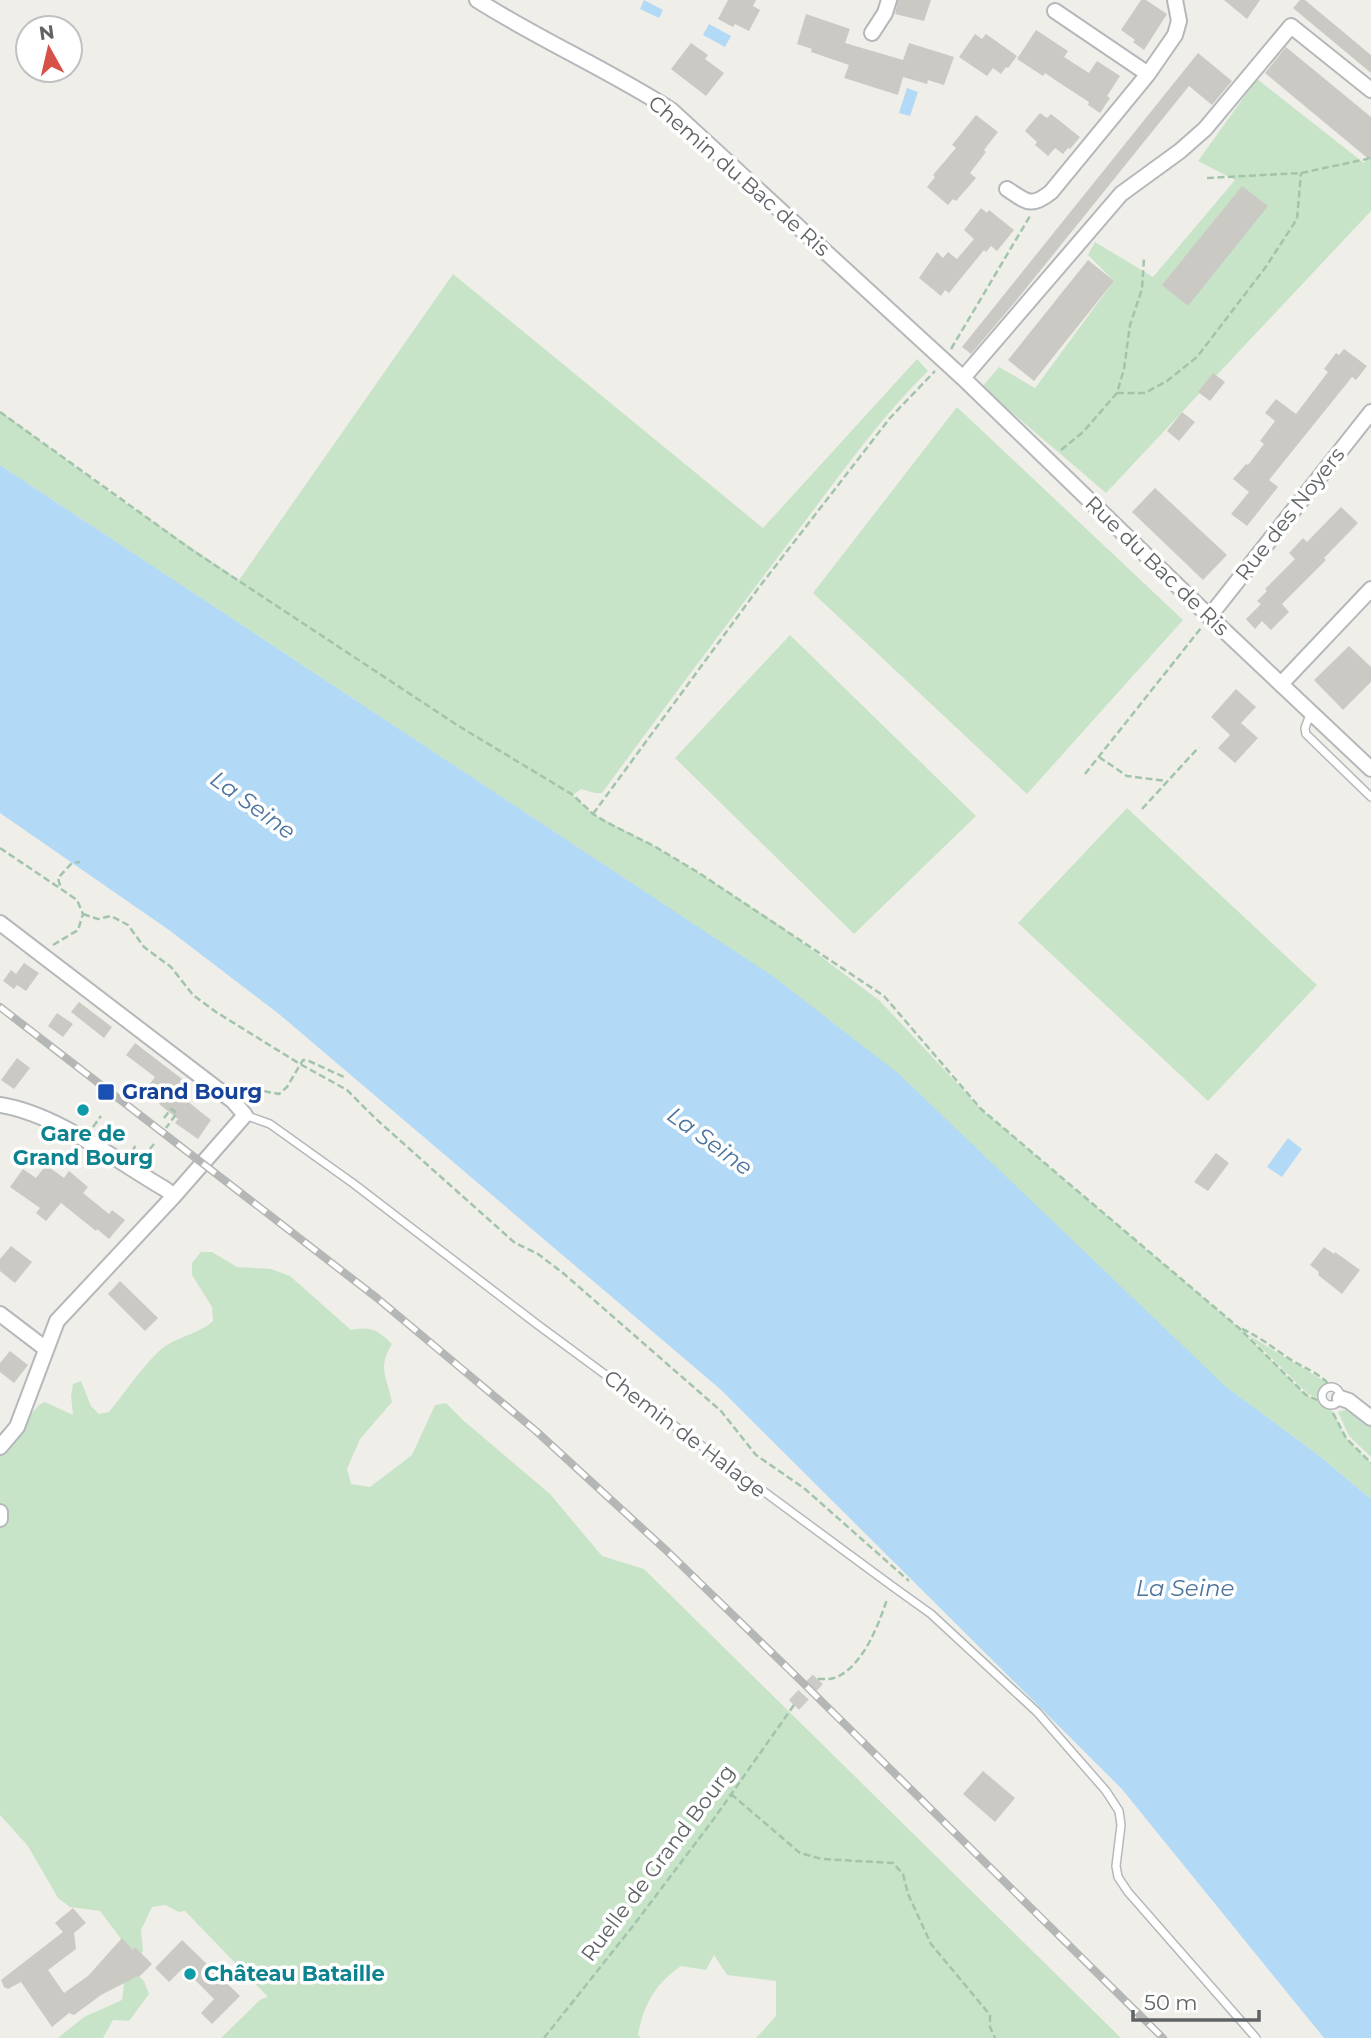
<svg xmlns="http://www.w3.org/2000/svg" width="1371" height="2038" font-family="Montserrat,sans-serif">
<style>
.green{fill:#c8e4c8}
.water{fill:#b2d9f6}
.building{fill:#cbc9c4}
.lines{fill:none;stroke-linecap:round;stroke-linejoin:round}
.minor-tunnel{stroke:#cccbc8;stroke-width:14;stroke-dasharray:14 7;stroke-linecap:butt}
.service-casing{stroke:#b5b8bb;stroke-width:10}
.minor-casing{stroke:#b5b8bb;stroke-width:18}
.path{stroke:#a2c4ac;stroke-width:2.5;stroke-dasharray:7 3.5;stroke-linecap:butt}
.service{stroke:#fff;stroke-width:7}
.minor{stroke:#fff;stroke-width:14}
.rail-casing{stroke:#b5b6b6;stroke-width:8}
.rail{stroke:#fff;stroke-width:5;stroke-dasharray:16;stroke-linecap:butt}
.transit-dot{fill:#1a4fb4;stroke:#fff;stroke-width:2.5}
.culture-dot{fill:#0f9aa8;stroke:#fff;stroke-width:2.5}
.labels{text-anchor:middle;stroke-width:7;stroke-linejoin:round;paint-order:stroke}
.street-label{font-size:21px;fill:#5f6366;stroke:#fff}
.transit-label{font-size:21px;font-weight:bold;fill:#164399;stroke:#fff;text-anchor:start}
.culture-label{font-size:21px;font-weight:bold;fill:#0d838f;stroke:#fff}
.water-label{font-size:23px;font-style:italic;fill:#4c749e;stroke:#fff}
</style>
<rect width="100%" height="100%" fill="#f0eee8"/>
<path class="green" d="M1257 79 1364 163 1371 155V211L1106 493 982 387 999 367 1035 388 1114 281 1088 255 1095 242 1153 277 1235 180 1198 161Z
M453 274 763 528 917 359 928 371C880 418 841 474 800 528 733 616 667 704 602 793H595L581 789 573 795 593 814 654 846 699 873 779 925 880 1001 981 1109 1239 1328 1306 1395 1324 1402 1333 1412 1346 1438 1371 1463V1499L1317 1454 1225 1386 627 880 0 465V411L114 495 239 580Z
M957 407 1183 620 1027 794 813 593Z
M790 635 976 816 854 934 675 758Z
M1127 808 1317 985 1208 1101 1018 923Z
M201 1252H212L237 1267 271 1269 290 1276 351 1330C371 1326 378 1330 392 1344 377 1368 387 1376 392 1402L360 1439 347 1469 351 1484 370 1487 412 1455 435 1405 446 1403 464 1421 550 1494 602 1556 644 1569 1121 2038H756L776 2016V1981L727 1975 714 1955 706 1970 681 1966C655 1984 644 2004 638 2035L641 2038H221L261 1999 268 1997 185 1911 179 1912 165 1905 152 1907 141 1930 143 1951 131 1969 144 1981 149 1994 129 2021 113 2020 103 2038H58L84 2017 122 2000 124 1984 112 1966 122 1940 100 1911 70 1907 58 1898 28 1846 0 1815V1453L9 1440 39 1405 45 1402 73 1415 71 1396 73 1384 81 1381 91 1406 99 1414 109 1412C124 1394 146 1361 164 1347 178 1337 202 1332 213 1321L212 1307 192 1275V1263Z
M1247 1334 1324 1381 1326 1386 1320 1393V1399L1308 1394Z
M1351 1408 1371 1423V1457L1349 1436 1338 1412Z"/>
<path class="water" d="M644 0 663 10 659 18 640 9Z
M709 24 731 36 725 47 703 35Z
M907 88 918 92 910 116 899 113Z
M0 465 774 977 899 1074 1225 1386 1317 1454 1371 1499V2038H1324L1121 1788 719 1388 279 1014 169 930 0 813Z
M1288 1138 1302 1149 1282 1177 1267 1167Z"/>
<path class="building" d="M728 0H756L753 6 760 10 749 31 735 24 733 27 718 19Z
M898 0H931L924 21 895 14Z
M1141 0H1146L1167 14 1144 50 1133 42 1135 40 1121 30Z
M1224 0H1260L1247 19Z
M1300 0H1305L1371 55V73L1293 8Z
M806 14 850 29 845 43 903 60 909 43 954 57 944 85 928 80 927 84 903 77 898 95 844 78 849 65 811 52 812 49 797 44Z
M1036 30 1068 51 1064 57 1089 73 1097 61 1120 76 1107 96 1110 98 1100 113 1088 105 1089 102 1058 82 1045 73 1043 76 1017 59Z
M975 34 982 39 986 34 1017 56 1008 68 1006 67 1001 74 993 68 987 76 959 57Z
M691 43 708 55 705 59 724 73 706 96 671 69Z
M1286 47 1371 117V161L1265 73Z
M1198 53 1232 81 1212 105 1189 86 1015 302 971 354 962 347Z
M1040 113 1047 118 1051 114 1080 137 1070 149 1068 148 1063 154 1055 148 1048 156 1035 145 1037 142 1025 131Z
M976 115 998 132 984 150 986 152 970 173 976 178 956 201 953 199 948 205 927 187 935 177 933 175 956 148 952 145Z
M1242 186 1268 206 1188 306 1162 285Z
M981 208 987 213 989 210 1014 230 997 251 991 246 986 252 984 250 949 293 945 290 941 296 919 278 937 252 943 258 948 252 957 259 974 239 964 230Z
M1088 260 1114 281 1034 381 1008 360Z
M1344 349 1367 366 1356 380 1352 377 1269 480 1278 487 1247 526 1231 514 1249 492 1233 479 1246 464 1248 465 1264 444 1260 441 1275 421 1265 413 1276 399 1296 414 1328 372 1324 369 1336 353 1339 355Z
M1213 373 1225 382 1210 401 1198 392Z
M1182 412 1195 422 1179 441 1167 431Z
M1155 488 1227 555 1203 580 1132 512Z
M1341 507 1358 523 1324 558 1326 560 1282 604 1289 612 1271 630 1262 621 1255 629 1246 619 1261 604 1257 601 1267 591 1265 589 1295 559 1289 553 1303 538 1307 542Z
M1349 646 1371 667V682L1343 710 1314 680Z
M1236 689 1256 707 1241 723 1258 738 1235 763 1218 748 1230 735 1211 717Z
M24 963 39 973 26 991 17 985 14 989 3 981 11 970 16 974Z
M79 1002 112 1027 104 1038 71 1012Z
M57 1013 73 1024 63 1037 48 1026Z
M135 1043 186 1082 177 1093 211 1120 198 1139 175 1123 178 1119 159 1104 164 1098 148 1086 155 1077 126 1055Z
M17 1058 30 1068 14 1089 1 1080Z
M1216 1153 1229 1163 1208 1191 1194 1182Z
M46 1165 64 1178 69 1171 88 1187 83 1193 109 1214 112 1210 125 1220 109 1239 97 1229 96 1231 61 1203 46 1221 36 1213 40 1208 10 1187 23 1169 36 1178Z
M11 1246 32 1262 15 1283 0 1271V1259Z
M1324 1247 1334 1254 1335 1252 1360 1270 1342 1294 1318 1275 1319 1272 1310 1265Z
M120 1281 158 1318 145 1331 108 1294Z
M10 1351 28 1365 14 1383 0 1372V1363Z
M983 1771 1015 1798 995 1822 963 1794Z
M73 1908 86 1923 74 1933 76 1949 48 1970 64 1993 88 1976 122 1938 133 1950 135 1947 152 1964 139 1977 138 1976 101 1995 74 2015 69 2013 52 2027 21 1982 8 1989 4 1987 1 1980 63 1932 55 1923Z
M182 1940 240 1996 212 2024 201 2013 214 1999 183 1968 169 1982 155 1968Z"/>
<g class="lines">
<path class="minor-tunnel" d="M794 1705 818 1679"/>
<defs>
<path id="service" d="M1311 712 1305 728 1306 734 1371 797
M245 1115 270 1124 354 1184 538 1325 892 1586 931 1614 1037 1712 1106 1791 1119 1811 1121 1825 1116 1866 1118 1877 1128 1892 1256 2038
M1322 1396a9 9 0 1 1 18 0a9 9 0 1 1-18 0Z"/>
<path id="minor" d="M477 0C540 40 609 70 671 110L963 378 1214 621 1371 769
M1055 11 1148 74
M872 33 885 13 889 0
M1007 189C1027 202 1031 208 1051 192L1148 74 1175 35 1179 21 1175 0
M963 378 1121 194 1180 151 1205 129 1291 26 1371 90
M1209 617 1371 412
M1281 684 1371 589
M0 923 233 1101 245 1115 174 1196 57 1321 17 1427 0 1447
M0 1105C57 1114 115 1160 165 1189L174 1196
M0 1314 46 1349
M1340 1398 1349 1401 1371 1418
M0 1512V1519"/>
</defs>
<use href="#service" class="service-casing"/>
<use href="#minor" class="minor-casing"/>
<path class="path" d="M1207 178 1301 173 1367 159 1371 155
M951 349 1030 216
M1117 393H1145L1167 381 1197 357 1265 268 1297 219 1301 173
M0 412 192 550 457 725 573 795 593 814 606 822 654 846 699 873 884 996 981 1109 1239 1328 1306 1395 1324 1403
M1061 450 1083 432 1117 393 1124 369 1130 325 1142 289 1144 258
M1099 757 1127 776 1166 781
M1085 774 1201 628
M1142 809 1199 747
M593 814 760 586 890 418 935 371
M0 848 61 889
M83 914 98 919 111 916 128 925 144 947 171 967 193 995 216 1012 300 1064 347 1090 376 1119 515 1243 538 1254 563 1273 721 1411 756 1455 805 1489 909 1581
M53 945 78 930 83 914 77 900 61 889 58 878 72 863 80 862
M244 1093 253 1089 279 1094 287 1087 303 1060 309 1061 346 1078
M164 1118 171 1109 177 1113 166 1128
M93 1127 101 1116
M135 1151 133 1150 137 1143
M143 1157 154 1144
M1242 1329C1261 1337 1275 1350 1293 1361 1306 1369 1321 1374 1330 1386
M1333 1413 1346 1438 1371 1463
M818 1679C825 1679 832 1680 839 1676 864 1663 879 1624 887 1599
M731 1794 800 1853 822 1859 893 1863 903 1874 908 1894 931 1944 990 2015V2027L995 2038
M544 2038 633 1926 713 1820 794 1705"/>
<use href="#service" class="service"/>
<use href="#minor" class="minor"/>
<defs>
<path id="rail" d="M0 1007 377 1298 536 1431 668 1552 800 1680 1163 2038"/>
</defs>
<use href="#rail" class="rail-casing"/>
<use href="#rail" class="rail"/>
</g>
<rect class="transit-dot" x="97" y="1083" width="18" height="18" rx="3.5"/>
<g class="culture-dot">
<circle cx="83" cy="1110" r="7"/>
<circle cx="190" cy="1974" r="7"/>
</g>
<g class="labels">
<g class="street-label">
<text transform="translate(739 176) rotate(41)" y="7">Chemin du Bac de Ris</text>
<text transform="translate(1290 514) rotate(-52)" y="7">Rue des Noyers</text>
<text transform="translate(1157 566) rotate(44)" y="7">Rue du Bac de Ris</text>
<text transform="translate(685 1434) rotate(37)" y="7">Chemin de Halage</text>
<text transform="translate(658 1863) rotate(-53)" y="7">Ruelle de Grand Bourg</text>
</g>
<g class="transit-label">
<text x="122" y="1099">Grand Bourg</text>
</g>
<g class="culture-label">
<text x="83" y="1141">Gare de<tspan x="83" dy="24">Grand Bourg</tspan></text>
<text x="204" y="1981" text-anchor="start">Château Bataille</text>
</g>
<g class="water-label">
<text transform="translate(253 805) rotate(36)" y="8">La Seine</text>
<text transform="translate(710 1141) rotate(36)" y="8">La Seine</text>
<text x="1185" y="1596">La Seine</text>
</g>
</g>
<g transform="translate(49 49) rotate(352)"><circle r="33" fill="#ffffff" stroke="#bfc1c2" stroke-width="2"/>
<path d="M0-5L12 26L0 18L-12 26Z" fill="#d65248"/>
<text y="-10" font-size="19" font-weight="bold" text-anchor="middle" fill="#5f6366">N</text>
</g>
<path d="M1133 2010v10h126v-10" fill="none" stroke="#5f6366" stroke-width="3.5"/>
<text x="1144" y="2010" font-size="21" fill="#5f6366" stroke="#ffffff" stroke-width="5" paint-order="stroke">50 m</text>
</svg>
